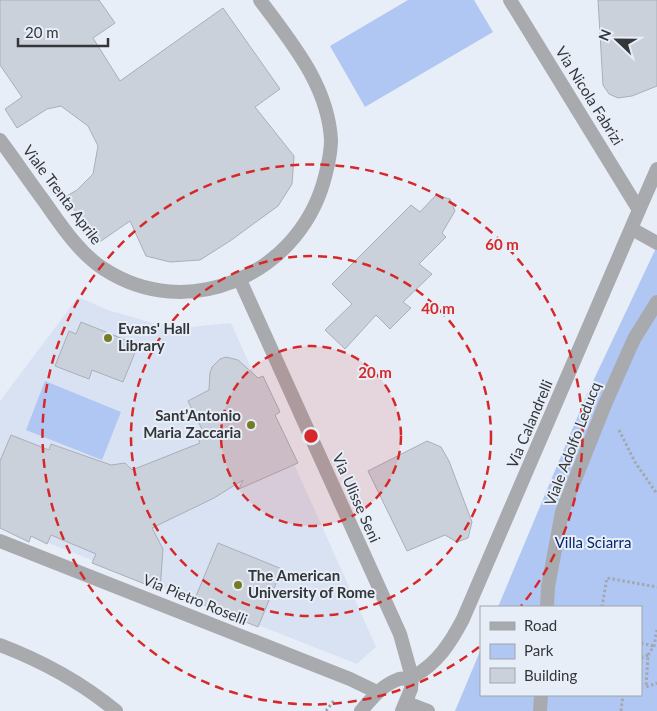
<svg xmlns="http://www.w3.org/2000/svg" width="657" height="711" font-family="Lato,sans-serif">
<style>
.built{fill:#d9e2f2}
.green{fill:#b0c7f3}
.building{fill:#cbd1db;stroke:#a9afb8}
.lines{fill:none;stroke-linecap:round;stroke-linejoin:round}
.path{stroke:#a3a7af;stroke-width:3;stroke-dasharray:2.5 2.5;stroke-linecap:butt}
.pedestrian{stroke:#a8aaae;stroke-width:14}
.minor{stroke:#a8aaae;stroke-width:14}
.tertiary{stroke:#a8aaae;stroke-width:14}
.ring{fill:none;stroke:#d62828;stroke-width:2.5;stroke-dasharray:9 6}
.poi-dot{fill:#767c26;stroke:#e8eef8;stroke-width:2}
.labels{text-anchor:middle;stroke-width:4;stroke-linejoin:round;paint-order:stroke}
.street-label{font-size:15px;fill:#34363a;stroke:#e8eef8}
.poi-label{font-size:15px;font-weight:bold;fill:#34363a;stroke:#e8eef8;text-anchor:start}
.park-label{font-size:15px;fill:#07266e;stroke:#e8eef8}
.centre{fill:#d62828;stroke:#e8eef8;stroke-width:2.5}
.ring-label{font-size:15px;text-anchor:middle;font-weight:bold;fill:#d62828;stroke:#e8eef8;stroke-width:4;stroke-linejoin:round;paint-order:stroke}
</style>
<rect width="100%" height="100%" fill="#e8eef8"/>
<path class="built" d="M78 297 108 310 156 324 189 327 231 323 376 647 357 664 0 524V401Z"/>
<path class="green" d="M408 0H474L493 32 365 107 330 46Z
M657 246V711H455L481 649V695H641V607H498L587 394Z
M45 381 121 412 102 460 26 430Z"/>
<path class="building" d="M0 0H99L115 23 93 38 120 81 223 8 280 89 255 107 294 156 292 184 278 206 230 241 200 260 170 262 146 256 130 221 98 243 65 197 77 190 93 174 98 146 88 126 61 106 47 109 17 128 5 109 22 97 0 65Z
M598 0H657V86L632 96 618 98 609 94 603 85Z
M436 195 450 199 455 211 442 233 446 237 419 264 432 274 403 302 411 308 390 329 376 315 345 349 325 330 352 304 332 284 411 205 420 212Z
M81 322 138 345 123 382 92 370 89 379 55 366 69 331 76 334Z
M226 357 238 360 258 378 263 376 280 412 275 415 298 463 239 489 243 480 214 498 152 528 163 549 160 590 92 563 96 554 51 535 47 544 31 536 29 542 0 528V461L11 435 49 450 51 444 111 465 125 463 132 470 200 443 197 436 204 433 188 401 209 390 210 373 212 367 220 359Z
M427 441 441 447 449 461 472 522 468 538 457 542 445 535 407 551 368 471Z
M218 543 282 569 258 627 194 601Z"/>
<g class="lines">
<path class="path" d="M619 430 635 462 657 494
M602 607 607 578 657 587
M641 643 654 646
M648 655 654 646 657 630
M641 658 648 655 646 687 657 683
M326 711 335 699
M621 711 623 695"/>
<path class="pedestrian" d="M632 229 657 243
M547 607 548 587 562 512 606 402 634 339 657 302
M407 703 428 711
M540 711 541 695"/>
<path class="minor" d="M0 140C15 160 29 181 44 201 61 225 79 253 104 269 187 323 295 276 323 184 327 170 331 155 331 140 328 85 291 42 260 0
M639 210 657 169
M240 280 400 634 412 677
M0 541 350 679 377 692"/>
<path class="tertiary" d="M0 645C42 661 81 682 116 711
M361 711C372 698 382 685 399 679 403 678 409 679 414 676 437 664 451 642 463 619L639 210 510 0
M402 711 411 689 412 677"/>
</g>
<circle cx="311" cy="436" r="90" fill="#d62828" fill-opacity=".12"/>
<g class="ring">
<circle cx="311" cy="436" r="90"/>
<circle cx="311" cy="436" r="180"/>
<path d="M479 647A270 270 0 1 1 521 606"/>
</g>
<g class="poi-dot">
<circle cx="108" cy="338" r="5"/>
<circle cx="251" cy="425" r="5"/>
<circle cx="238" cy="585" r="5"/>
</g>
<g class="labels">
<g class="street-label">
<text transform="translate(589 96) rotate(58)" y="5">Via Nicola Fabrizi</text>
<text transform="translate(62 195) rotate(53)" y="5">Viale Trenta Aprile</text>
<text transform="translate(530 424) rotate(-67)" y="5">Via Calandrelli</text>
<text transform="translate(573 444) rotate(-69)" y="5">Viale Adolfo Leducq</text>
<text transform="translate(356 498) rotate(66)" y="5">Via Ulisse Seni</text>
<text transform="translate(195 600) rotate(22)" y="5">Via Pietro Roselli</text>
</g>
<g class="poi-label">
<text x="118" y="334">Evans' Hall<tspan x="118" dy="17">Library</tspan></text>
<text x="241" y="421" text-anchor="end">Sant’Antonio<tspan x="241" dy="17">Maria Zaccaria</tspan></text>
<text x="248" y="581">The American<tspan x="248" dy="17">University of Rome</tspan></text>
</g>
<g class="park-label">
<text x="593" y="548">Villa Sciarra</text>
</g>
</g>
<circle cx="311" cy="436" r="8" class="centre"/>
<g class="ring-label">
<text x="502" y="250">60 m</text>
<text x="438" y="314">40 m</text>
<text x="375" y="378">20 m</text>
</g>
<rect x="480" y="606" width="162" height="90" fill="#e8eef8" stroke="#a0a4ac"/>
<rect x="490" y="622" width="25" height="8" fill="#a8aaae" stroke="#a0a4ac"/>
<text x="524" y="631" font-size="15" fill="#34363a">Road</text>
<rect x="490" y="644" width="25" height="15" fill="#b0c7f3" stroke="#a0a4ac"/>
<text x="524" y="656" font-size="15" fill="#34363a">Park</text>
<rect x="490" y="668" width="25" height="15" fill="#cbd1db" stroke="#a0a4ac"/>
<text x="524" y="681" font-size="15" fill="#34363a">Building</text>
<g transform="translate(617 40) rotate(292)" stroke="#e8eef8" stroke-width="4" paint-order="stroke">
<path d="M0-4L9 19L0 12L-9 19Z" fill="#34363a"/>
<text y="-8" font-size="14" font-weight="bold" text-anchor="middle" fill="#34363a">N</text>
</g>
<path d="M18 38v8h90v-8" fill="none" stroke="#34363a" stroke-width="2.5"/>
<text x="25" y="38" font-size="15" fill="#34363a" stroke="#e8eef8" stroke-width="4" paint-order="stroke">20 m</text>
</svg>
